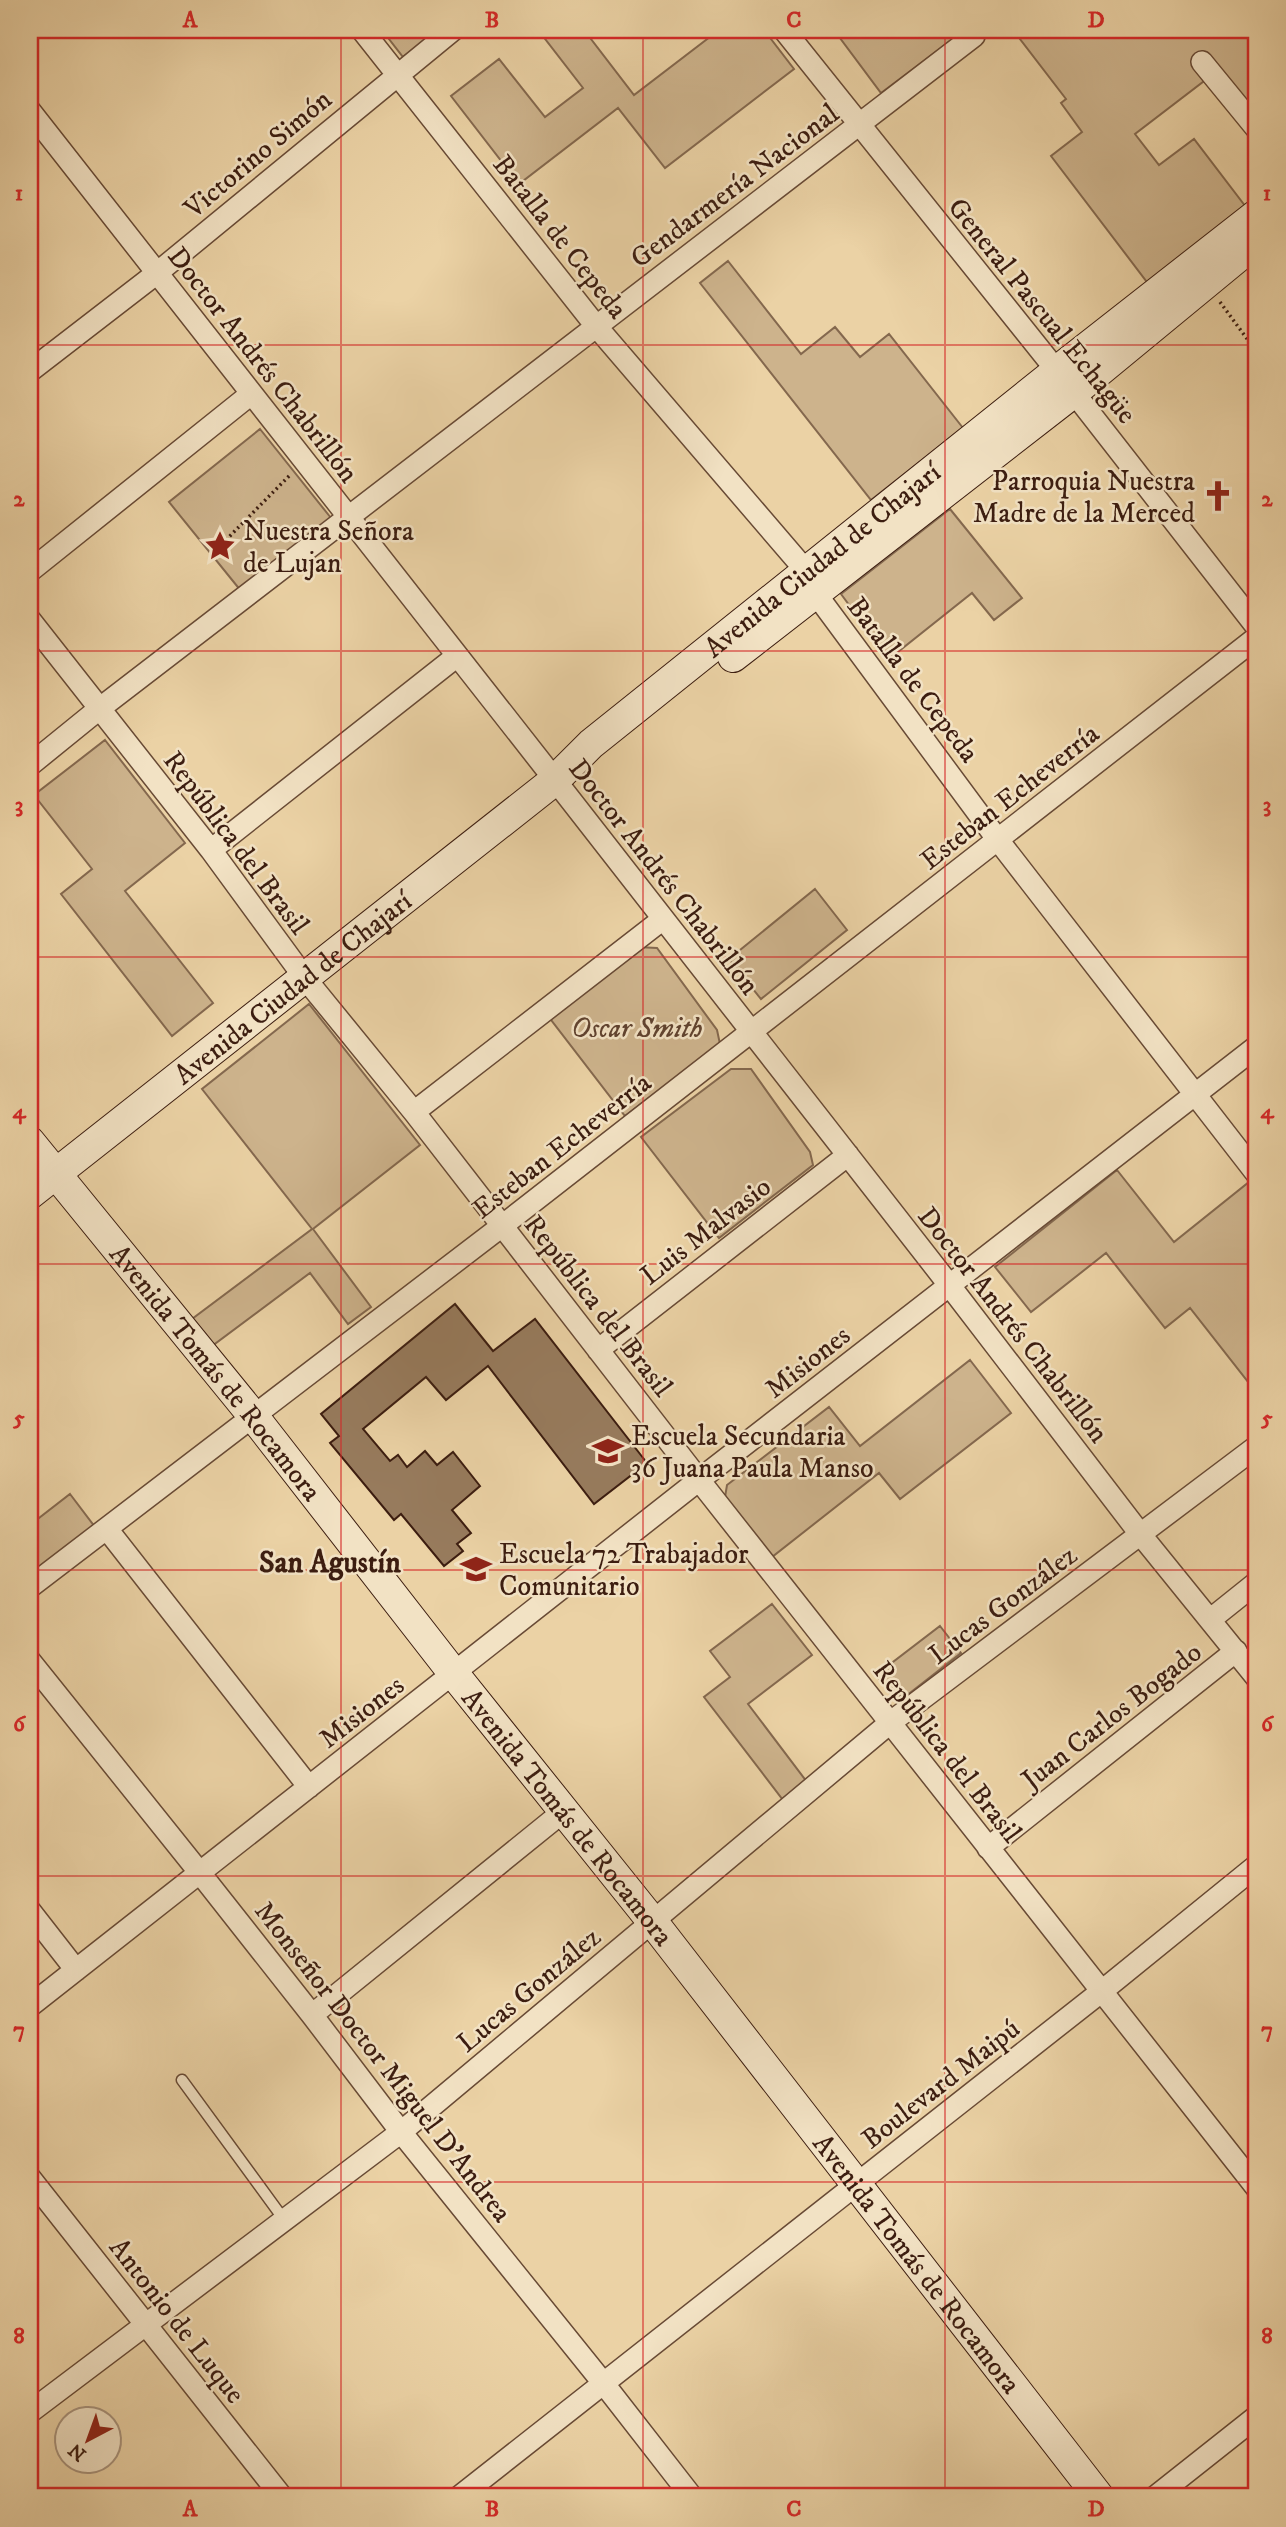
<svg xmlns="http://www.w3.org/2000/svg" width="1286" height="2527" font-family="'IM FELL DW Pica',serif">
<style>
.green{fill:#cdb38c;stroke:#84684e;stroke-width:2}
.building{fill:#977b5d;stroke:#3c1d10;stroke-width:2}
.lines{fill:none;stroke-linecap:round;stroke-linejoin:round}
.lane-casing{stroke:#684a35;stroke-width:13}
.street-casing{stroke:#684a35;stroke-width:24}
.secondary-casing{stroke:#3c1d10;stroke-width:32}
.path{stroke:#3c1d10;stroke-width:3.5;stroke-dasharray:2 3.5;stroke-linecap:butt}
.lane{stroke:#f2e2c4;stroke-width:10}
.street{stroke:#f2e2c4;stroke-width:21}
.secondary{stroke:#f2e2c4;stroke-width:30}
.grid{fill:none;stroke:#d62828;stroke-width:2;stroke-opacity:0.55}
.labels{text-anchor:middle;stroke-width:5;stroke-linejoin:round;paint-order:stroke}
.street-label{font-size:28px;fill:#3c1d10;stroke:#f2e2c4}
.poi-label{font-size:28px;fill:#3c1d10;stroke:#f2e2c4;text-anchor:start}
.park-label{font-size:28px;font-style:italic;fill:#60422f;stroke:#f2e2c4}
.neighbourhood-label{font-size:30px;font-weight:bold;fill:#3c1d10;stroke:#f2e2c4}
.neatline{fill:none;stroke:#d62828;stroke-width:2.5}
.grid-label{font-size:23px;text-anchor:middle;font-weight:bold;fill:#d62828}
</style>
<rect width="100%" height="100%" fill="#ebd2a5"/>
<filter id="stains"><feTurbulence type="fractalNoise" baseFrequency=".00286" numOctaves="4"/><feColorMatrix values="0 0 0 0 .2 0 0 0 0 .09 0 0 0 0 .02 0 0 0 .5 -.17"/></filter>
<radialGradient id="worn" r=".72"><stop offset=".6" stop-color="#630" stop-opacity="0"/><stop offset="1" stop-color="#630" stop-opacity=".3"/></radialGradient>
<path class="green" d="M382 30H438L403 57Z
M540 30H584L634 95 719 30H764L794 69 665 168 618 108 519 184 451 96 499 59 545 117 583 88 539 31Z
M834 30H965L881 93Z
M1013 30H1256V124L1216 72 1135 134 1159 165 1194 139 1252 215 1153 290 1051 156 1082 132 1061 103 1066 99Z
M728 261 801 354 835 327 860 357 889 334 963 428 871 500 700 283Z
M260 429 331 518 241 591 169 502Z
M950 509 1022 598 994 620 972 593 889 659 841 594Z
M105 740 185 843 125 891 213 1003 172 1036 61 894 92 869 34 795Z
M815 889 847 930 761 999 729 959Z
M637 947 657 948 717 1030 720 1044 625 1116 548 1016Z
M309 1004 420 1145 313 1229 371 1307 348 1324 310 1273 212 1346 192 1319 312 1229 202 1089Z
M731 1069H751L810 1152 813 1165 719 1238 641 1137Z
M1117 1170 1174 1242 1249 1182 1256 1191V1392L1190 1308 1165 1328 1106 1253 1031 1312 995 1267Z
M970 1360 1011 1413 900 1499 879 1473 772 1557 725 1497 727 1485 829 1407 860 1446Z
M70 1494 95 1527 30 1577V1525Z
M772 1604 812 1655 748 1704 807 1782 783 1800 704 1697 730 1677 710 1651Z
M940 1626 961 1653 906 1696H893L876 1675Z"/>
<path class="building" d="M455 1304 493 1351 535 1319 647 1463 594 1504 488 1366 446 1400 426 1377 363 1429 390 1461 398 1455 407 1467 425 1451 437 1465 453 1452 480 1486 452 1510 471 1533 457 1544 463 1551 444 1566 401 1514 394 1520 330 1443 339 1436 321 1414Z"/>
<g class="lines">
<defs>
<path id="lane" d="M182 2080 285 2221"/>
<path id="street" d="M362 30 596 326 807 572 816 594 998 840 1256 1173
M784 30 1057 371 1256 626
M1202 62 1256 128
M30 111 555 780 950 1286 1141 1535 1256 1677
M30 371 157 273 453 30
M30 571 251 394
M30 620 211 850 304 977 414 1112 699 1480 1256 2187
M30 765 99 709 974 36
M211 850 457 656
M414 1112 663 919
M598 1350 848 1155
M107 1529 309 1787
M30 1587 502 1226 1256 638
M1211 1619 1256 1583
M30 1661 200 1873 312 2015 401 2132 604 2384 692 2497
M988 1848 1236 1651
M30 1911 76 1970
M30 2006 699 1480 1256 1047
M312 2015 564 1811
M30 2178 282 2497
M30 2412 401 2132 891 1722 1256 1447
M459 2497 1102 1991 1256 1866
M1155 2497 1256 2417"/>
<g id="secondary">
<path d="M733 657 1074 392 1256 242"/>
<path id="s1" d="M30 1142 254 1417 454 1674 652 1921 1099 2497"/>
<path id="s2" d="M30 1194 555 780 591 744 1057 371 1256 215"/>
</g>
</defs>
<use href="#lane" class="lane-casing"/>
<use href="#street" class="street-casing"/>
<use href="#secondary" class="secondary-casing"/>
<path class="path" d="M1220 302 1256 351
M1256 395 1249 401 1256 410
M222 544 290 475"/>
<use href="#lane" class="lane"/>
<use href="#street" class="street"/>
<use href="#secondary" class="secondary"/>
</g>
<path class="grid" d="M341 30V2497M643 30V2497M945 30V2497M30 345H1256M30 651H1256M30 957H1256M30 1264H1256M30 1570H1256M30 1876H1256M30 2182H1256"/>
<defs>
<symbol id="church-bare" viewBox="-9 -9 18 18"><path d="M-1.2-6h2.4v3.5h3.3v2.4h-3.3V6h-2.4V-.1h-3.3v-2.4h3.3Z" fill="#8f2418" stroke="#f2e2c4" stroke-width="2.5" paint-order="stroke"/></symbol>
<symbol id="sight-bare" viewBox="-9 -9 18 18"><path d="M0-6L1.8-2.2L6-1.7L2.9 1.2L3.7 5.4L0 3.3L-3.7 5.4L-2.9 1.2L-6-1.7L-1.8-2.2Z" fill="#8f2418" stroke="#f2e2c4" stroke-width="2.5" paint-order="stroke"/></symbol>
<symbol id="school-bare" viewBox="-9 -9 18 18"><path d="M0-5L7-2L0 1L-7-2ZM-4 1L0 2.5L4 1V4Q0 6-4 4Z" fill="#8f2418" stroke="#f2e2c4" stroke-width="2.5" paint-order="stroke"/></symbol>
</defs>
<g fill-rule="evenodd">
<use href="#church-bare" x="1196" y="474" width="44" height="44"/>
<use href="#sight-bare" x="198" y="524" width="44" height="44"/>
<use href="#school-bare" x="586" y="1429" width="44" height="44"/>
<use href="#school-bare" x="454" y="1547" width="44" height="44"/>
</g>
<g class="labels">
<g class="street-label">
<text transform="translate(257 153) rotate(-40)" y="10">Victorino Simón</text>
<text transform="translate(734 185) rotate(-37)" y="10">Gendarmería Nacional</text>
<text transform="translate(561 236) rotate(52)" y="10">Batalla de Cepeda</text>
<text transform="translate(1043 310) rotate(51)" y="10">General Pascual Echagüe</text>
<text transform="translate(264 364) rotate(52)" y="10">Doctor Andrés Chabrillón</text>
<text dy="10" stroke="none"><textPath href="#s2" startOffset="1015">Avenida Ciudad de Chajarí</textPath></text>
<text transform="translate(914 679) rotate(53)" y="10">Batalla de Cepeda</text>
<text transform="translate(1009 796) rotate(-38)" y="10">Esteban Echeverría</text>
<text transform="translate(237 842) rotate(53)" y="10">República del Brasil</text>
<text transform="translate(665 876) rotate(52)" y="10">Doctor Andrés Chabrillón</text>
<text dy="10" stroke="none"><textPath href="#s2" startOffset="334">Avenida Ciudad de Chajarí</textPath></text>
<text transform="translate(561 1145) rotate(-38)" y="10">Esteban Echeverría</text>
<text transform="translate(705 1230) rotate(-38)" y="10">Luis Malvasio</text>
<text transform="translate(599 1305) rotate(52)" y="10">República del Brasil</text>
<text transform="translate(1014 1324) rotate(52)" y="10">Doctor Andrés Chabrillón</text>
<text transform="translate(807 1361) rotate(-38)" y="10">Misiones</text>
<text dy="10" stroke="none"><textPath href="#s1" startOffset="296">Avenida Tomás de Rocamora</textPath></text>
<text transform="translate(1002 1604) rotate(-37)" y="10">Lucas González</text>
<text transform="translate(361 1711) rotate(-38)" y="10">Misiones</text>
<text transform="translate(1111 1715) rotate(-38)" y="10">Juan Carlos Bogado</text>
<text transform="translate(948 1751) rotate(52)" y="10">República del Brasil</text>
<text dy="10" stroke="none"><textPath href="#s1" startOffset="863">Avenida Tomás de Rocamora</textPath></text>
<text transform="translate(528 1989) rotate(-40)" y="10">Lucas González</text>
<text transform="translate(384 2061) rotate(52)" y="10">Monseñor Doctor Miguel D'Andrea</text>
<text transform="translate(940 2083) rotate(-38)" y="10">Boulevard Maipú</text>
<text dy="10" stroke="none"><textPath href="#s1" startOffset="1430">Avenida Tomás de Rocamora</textPath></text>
<text transform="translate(178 2320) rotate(52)" y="10">Antonio de Luque</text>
</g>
<g class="poi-label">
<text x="1195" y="490" text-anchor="end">Parroquia Nuestra<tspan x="1195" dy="32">Madre de la Merced</tspan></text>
<text x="243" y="540">Nuestra Señora<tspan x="243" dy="32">de Lujan</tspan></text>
<text x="631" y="1445">Escuela Secundaria<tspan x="631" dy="32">36 Juana Paula Manso</tspan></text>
<text x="499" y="1563">Escuela 72 Trabajador<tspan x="499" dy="32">Comunitario</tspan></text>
</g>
<g class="park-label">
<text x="637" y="1037">Oscar Smith</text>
</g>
<g class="neighbourhood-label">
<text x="330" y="1572">San Agustín</text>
</g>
</g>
<rect width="1286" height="2527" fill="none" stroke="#ebd2a5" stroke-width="77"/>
<g transform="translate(88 2440) rotate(221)"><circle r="33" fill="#f2e2c4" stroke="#a9937c" stroke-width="2"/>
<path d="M0-5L12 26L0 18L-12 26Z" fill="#8f2418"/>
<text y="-10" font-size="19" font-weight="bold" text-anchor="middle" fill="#3c1d10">N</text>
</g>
<rect x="38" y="38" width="1210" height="2450" class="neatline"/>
<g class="grid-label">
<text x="190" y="27">A</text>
<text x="492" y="27">B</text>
<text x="794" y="27">C</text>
<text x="1096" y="27">D</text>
<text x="19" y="200">1</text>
<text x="1267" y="200">1</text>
<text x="19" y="506">2</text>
<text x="1267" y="506">2</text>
<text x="19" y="812">3</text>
<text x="1267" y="812">3</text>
<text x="19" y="1118">4</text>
<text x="1267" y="1118">4</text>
<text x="19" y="1425">5</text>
<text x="1267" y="1425">5</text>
<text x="19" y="1731">6</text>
<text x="1267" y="1731">6</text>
<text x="19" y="2037">7</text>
<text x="1267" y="2037">7</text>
<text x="19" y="2343">8</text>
<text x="1267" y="2343">8</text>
<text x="190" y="2516">A</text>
<text x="492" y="2516">B</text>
<text x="794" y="2516">C</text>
<text x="1096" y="2516">D</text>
</g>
<rect width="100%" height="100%" filter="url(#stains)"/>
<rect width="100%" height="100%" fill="url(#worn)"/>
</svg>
